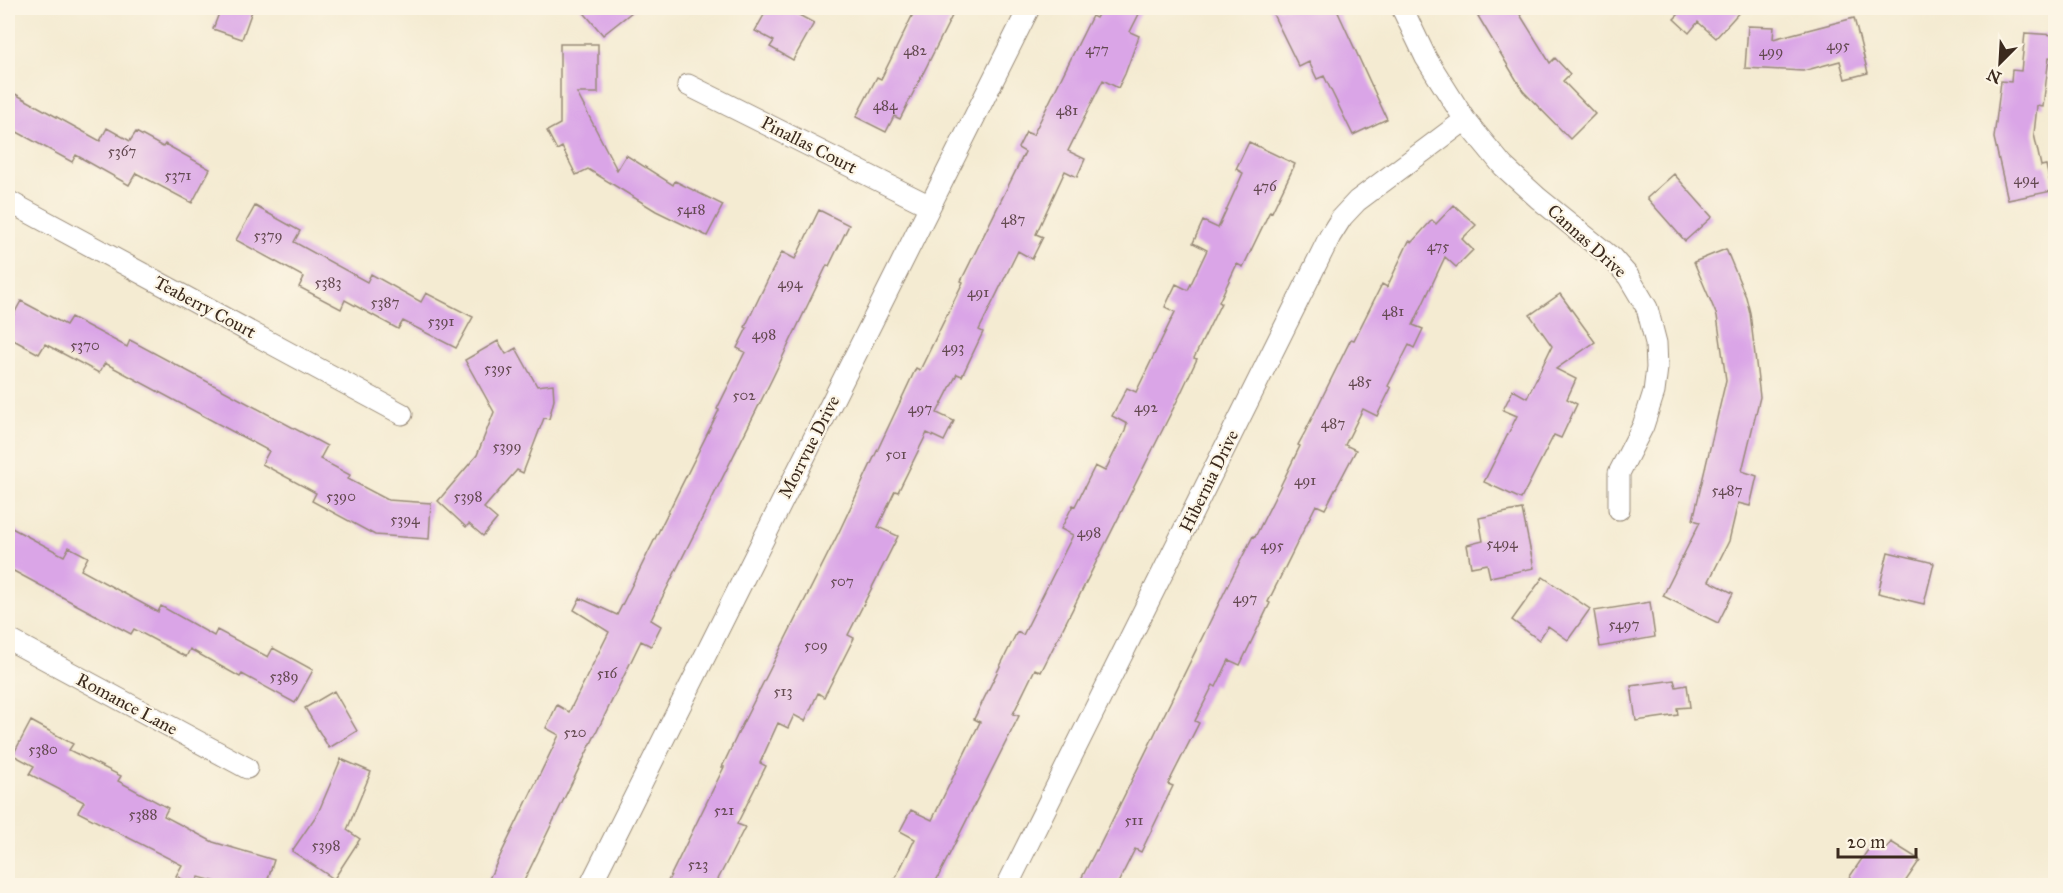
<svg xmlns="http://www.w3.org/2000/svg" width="2063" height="893" font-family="'IM FELL Great Primer',serif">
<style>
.building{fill:#daa5e7}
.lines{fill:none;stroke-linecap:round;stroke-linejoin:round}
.minor-casing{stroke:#988a78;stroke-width:23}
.minor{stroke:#fff;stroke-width:21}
.labels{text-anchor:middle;stroke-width:4.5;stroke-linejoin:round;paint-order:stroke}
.number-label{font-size:15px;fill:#634950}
.street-label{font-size:18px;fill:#3b2a1e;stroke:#fcf5e5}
</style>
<rect width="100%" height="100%" fill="#fcf5e5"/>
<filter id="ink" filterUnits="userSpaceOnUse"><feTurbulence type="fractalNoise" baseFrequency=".0167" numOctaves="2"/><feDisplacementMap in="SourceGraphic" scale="12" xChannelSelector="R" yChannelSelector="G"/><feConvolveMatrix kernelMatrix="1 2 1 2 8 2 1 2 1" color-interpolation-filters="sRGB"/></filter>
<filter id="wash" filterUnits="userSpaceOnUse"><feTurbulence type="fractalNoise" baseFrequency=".008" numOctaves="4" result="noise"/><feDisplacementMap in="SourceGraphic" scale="24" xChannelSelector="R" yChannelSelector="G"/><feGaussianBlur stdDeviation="1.35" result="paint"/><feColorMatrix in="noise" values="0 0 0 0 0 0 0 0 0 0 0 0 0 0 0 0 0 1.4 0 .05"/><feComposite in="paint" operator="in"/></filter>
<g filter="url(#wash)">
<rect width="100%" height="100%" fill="#f4ebd2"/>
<g id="blocks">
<path class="building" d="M221 8H253L242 39 213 29Z
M580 8H637L603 35Z
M768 8H786L814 23 793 60 770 47 774 41 755 31Z
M916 8H956L900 119 894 116 886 132 856 117 877 77 881 79Z
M1102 8H1142L1130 32 1139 36 1125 74 1118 88 1103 80 1068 151 1085 159 1077 177 1065 171 1036 234 1043 237 1032 259 1018 251 979 330 983 332 962 376 957 374 937 413 954 421 944 441 927 433 898 492 895 491 878 527 898 536 848 635 854 638 824 697 818 693 805 721 794 715 788 728 778 723 760 763 766 766 737 824 745 827 715 885H666L724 767H722L744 721 838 534 916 368 920 370 963 282 961 281 1025 152 1018 148 1026 132 1033 135 1092 16 1096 18Z
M1270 8H1336L1387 119 1353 135 1324 76 1317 79 1309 62 1299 67Z
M1492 8H1516L1550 63 1555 58 1570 74 1563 81 1595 114 1570 139 1523 91 1478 16Z
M1683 8H1743L1716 38 1698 22 1689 33 1674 19 1684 9Z
M1854 18 1868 73 1845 79 1840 61 1803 71 1745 68 1748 26 1774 27 1773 39Z
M2025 33 2055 35V58L2049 57 2043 107 2037 106 2034 134 2041 166 2046 165 2052 191 2008 200 1994 138 2001 81 2011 82 2012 70 2021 71Z
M560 44H598V93H577L617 170 626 155 673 185 675 181 723 205 707 236 656 211 588 169 576 175 562 147 557 150 547 131 560 124Z
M8 90 100 141 107 128 130 141 136 132 163 147 165 144 210 169 192 203 136 173 129 185 76 155 72 162 8 127Z
M1249 142 1295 164 1272 212 1270 211 1243 267 1237 264 1219 302 1221 303 1194 358 1197 359 1179 397 1041 672 1035 669 1013 714 1019 716 934 885H892L915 839 900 831 911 810 932 820 980 722 974 719 1017 632 1023 635 1073 535 1061 529 1073 505 1075 506 1095 466 1105 471 1125 431 1127 424 1112 416 1127 388 1136 392 1175 312 1165 307 1176 284 1188 290 1207 250 1193 243 1203 221 1218 228 1243 173 1236 169Z
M1674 174 1712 217 1685 241 1647 198Z
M1454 205 1476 225 1462 239 1473 250 1456 267 1445 257 1413 325 1423 329 1414 348 1409 345 1388 386 1391 388 1377 416 1363 409 1345 445 1356 450 1325 509 1316 505 1268 602 1270 603 1240 665 1229 660 1216 687 1213 685 1195 721 1199 723 1168 784 1173 786 1141 852 1135 849 1117 885H1078L1096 850 1097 851 1228 585 1253 536 1255 537 1274 499 1300 446 1298 445 1305 432 1351 339 1354 340 1382 284 1387 287 1409 241 1412 242 1432 220 1436 224Z
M255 206 300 231 294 242 367 282 371 274 421 302 426 293 473 317 456 348 403 321 398 329 345 300 341 309 299 287 304 277 236 240Z
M819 210 849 225 829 266 827 265 771 381 651 620 661 626 651 646 641 641 522 885H486L559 735 546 728 557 705 569 712 609 632 574 610 580 598 617 615 719 410 717 409 745 352 737 348 747 328 745 327 769 277 782 252 795 259Z
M1726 249 1746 297 1750 313 1760 397 1742 471 1757 476 1750 506 1738 503 1729 541 1709 581 1733 593 1718 623 1663 596 1700 522 1693 520 1726 380 1717 316 1694 262Z
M1560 294 1595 342 1556 369 1576 379 1567 399 1577 404 1561 438 1554 435 1521 499 1484 482 1517 416 1503 410 1513 390 1527 398 1552 346 1530 315Z
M21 301 66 325 71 317 127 347 130 340 327 446 320 459 350 475 348 479 388 500 431 503 429 539 375 535 312 501 316 493 262 464 269 451 105 363 99 373 45 344 39 354 8 337V325Z
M498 341 506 354 516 348 537 386 553 384 554 400 549 419 544 418 523 473 517 470 484 508 497 519 483 536 469 524 466 527 438 501 477 455 494 412 465 360Z
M1522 509 1534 568 1490 577 1487 564 1471 567 1467 545 1483 541 1479 518Z
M8 526 64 556 69 547 88 557 81 570 158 612 161 606 214 636 217 630 268 657 273 648 313 670 295 703 242 674 240 677 190 649 186 657 134 629 131 634 8 568Z
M1888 552 1934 563 1924 604 1878 593Z
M1543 577 1590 609 1568 640 1548 626 1539 640 1512 620Z
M1650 602 1655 637 1600 647 1594 611Z
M1674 680 1676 687 1687 685 1690 707 1677 708 1678 715 1636 721 1631 686Z
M334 691 357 731 329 748 305 708Z
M31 721 73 744 69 750 121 776 118 781 168 808 164 816 213 842 274 860 266 885H228L199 877 194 885 176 876 182 865 78 812 84 802 29 774 34 766 13 755Z
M341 759 371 772 347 830 360 839 334 879 292 851 318 813Z
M1891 842 1920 860 1903 885H1844L1872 844 1884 852Z"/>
</g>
</g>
<g filter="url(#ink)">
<use href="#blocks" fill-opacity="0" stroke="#988a78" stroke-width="1.5"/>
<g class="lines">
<defs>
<path id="minor" d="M1402 8 1426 58 1465 120 1503 166 1538 198 1612 258 1628 276 1647 308 1656 343 1657 368 1654 392 1643 426 1619 473V509
M688 85 930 206
M8 201 402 414
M8 639 247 768
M590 886 1029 8
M1007 886 1330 236 1342 217 1357 201 1465 120"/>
</defs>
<use href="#minor" class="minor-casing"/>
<use href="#minor" class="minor"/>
</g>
</g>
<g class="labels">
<g class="number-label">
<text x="1838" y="50">495</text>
<text x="1097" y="54">477</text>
<text x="915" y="55">482</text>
<text x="1771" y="56">499</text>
<text x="885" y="110">484</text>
<text x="1067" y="115">481</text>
<text x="122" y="156">5367</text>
<text x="178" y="180">5371</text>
<text x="2026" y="184">494</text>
<text x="1265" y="191">476</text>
<text x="691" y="214">5418</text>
<text x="1013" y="224">487</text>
<text x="268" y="240">5379</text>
<text x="1438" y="251">475</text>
<text x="328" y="287">5383</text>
<text x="790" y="288">494</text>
<text x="978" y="297">491</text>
<text x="385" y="307">5387</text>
<text x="1393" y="316">481</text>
<text x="441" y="326">5391</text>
<text x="764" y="339">498</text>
<text x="85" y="350">5370</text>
<text x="953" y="352">493</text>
<text x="498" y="373">5395</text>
<text x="1360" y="386">485</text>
<text x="744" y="400">502</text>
<text x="1146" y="412">492</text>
<text x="920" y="413">497</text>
<text x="1333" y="428">487</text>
<text x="507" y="451">5399</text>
<text x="896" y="459">501</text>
<text x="1305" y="485">491</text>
<text x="1727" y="495">5487</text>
<text x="341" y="501">5390</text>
<text x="468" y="501">5398</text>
<text x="405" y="524">5394</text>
<text x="1089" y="537">498</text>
<text x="1502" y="548">5494</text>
<text x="1272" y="550">495</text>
<text x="842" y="586">507</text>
<text x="1245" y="603">497</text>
<text x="1624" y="629">5497</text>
<text x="816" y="650">509</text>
<text x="607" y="678">516</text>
<text x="284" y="681">5389</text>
<text x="783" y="696">513</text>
<text x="575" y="737">520</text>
<text x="43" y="754">5380</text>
<text x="724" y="815">521</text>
<text x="143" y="819">5388</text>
<text x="1134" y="825">511</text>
<text x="326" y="850">5398</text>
<text x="698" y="869">523</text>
</g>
<g class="street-label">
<text transform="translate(809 145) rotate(27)" y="6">Pinallas Court</text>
<text transform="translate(1587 241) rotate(42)" y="6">Cannas Drive</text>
<text transform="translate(205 307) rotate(28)" y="6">Teaberry Court</text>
<text transform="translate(809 447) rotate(-63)" y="6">Morrvue Drive</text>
<text transform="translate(1209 481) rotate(-64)" y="6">Hibernia Drive</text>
<text transform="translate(127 704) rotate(28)" y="6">Romance Lane</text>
</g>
</g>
<rect width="2063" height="893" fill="none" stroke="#fcf5e5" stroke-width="30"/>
<g transform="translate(2000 63) rotate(204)" stroke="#fcf5e5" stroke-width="4.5" paint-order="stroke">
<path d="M0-4.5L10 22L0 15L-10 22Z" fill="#3b2a1e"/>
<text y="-9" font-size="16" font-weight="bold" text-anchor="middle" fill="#3b2a1e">N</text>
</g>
<path d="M1838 848v9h78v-9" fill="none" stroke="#3b2a1e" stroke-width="3"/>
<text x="1847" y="848" font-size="18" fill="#3b2a1e" stroke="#fcf5e5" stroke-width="4.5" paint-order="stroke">20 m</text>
</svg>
